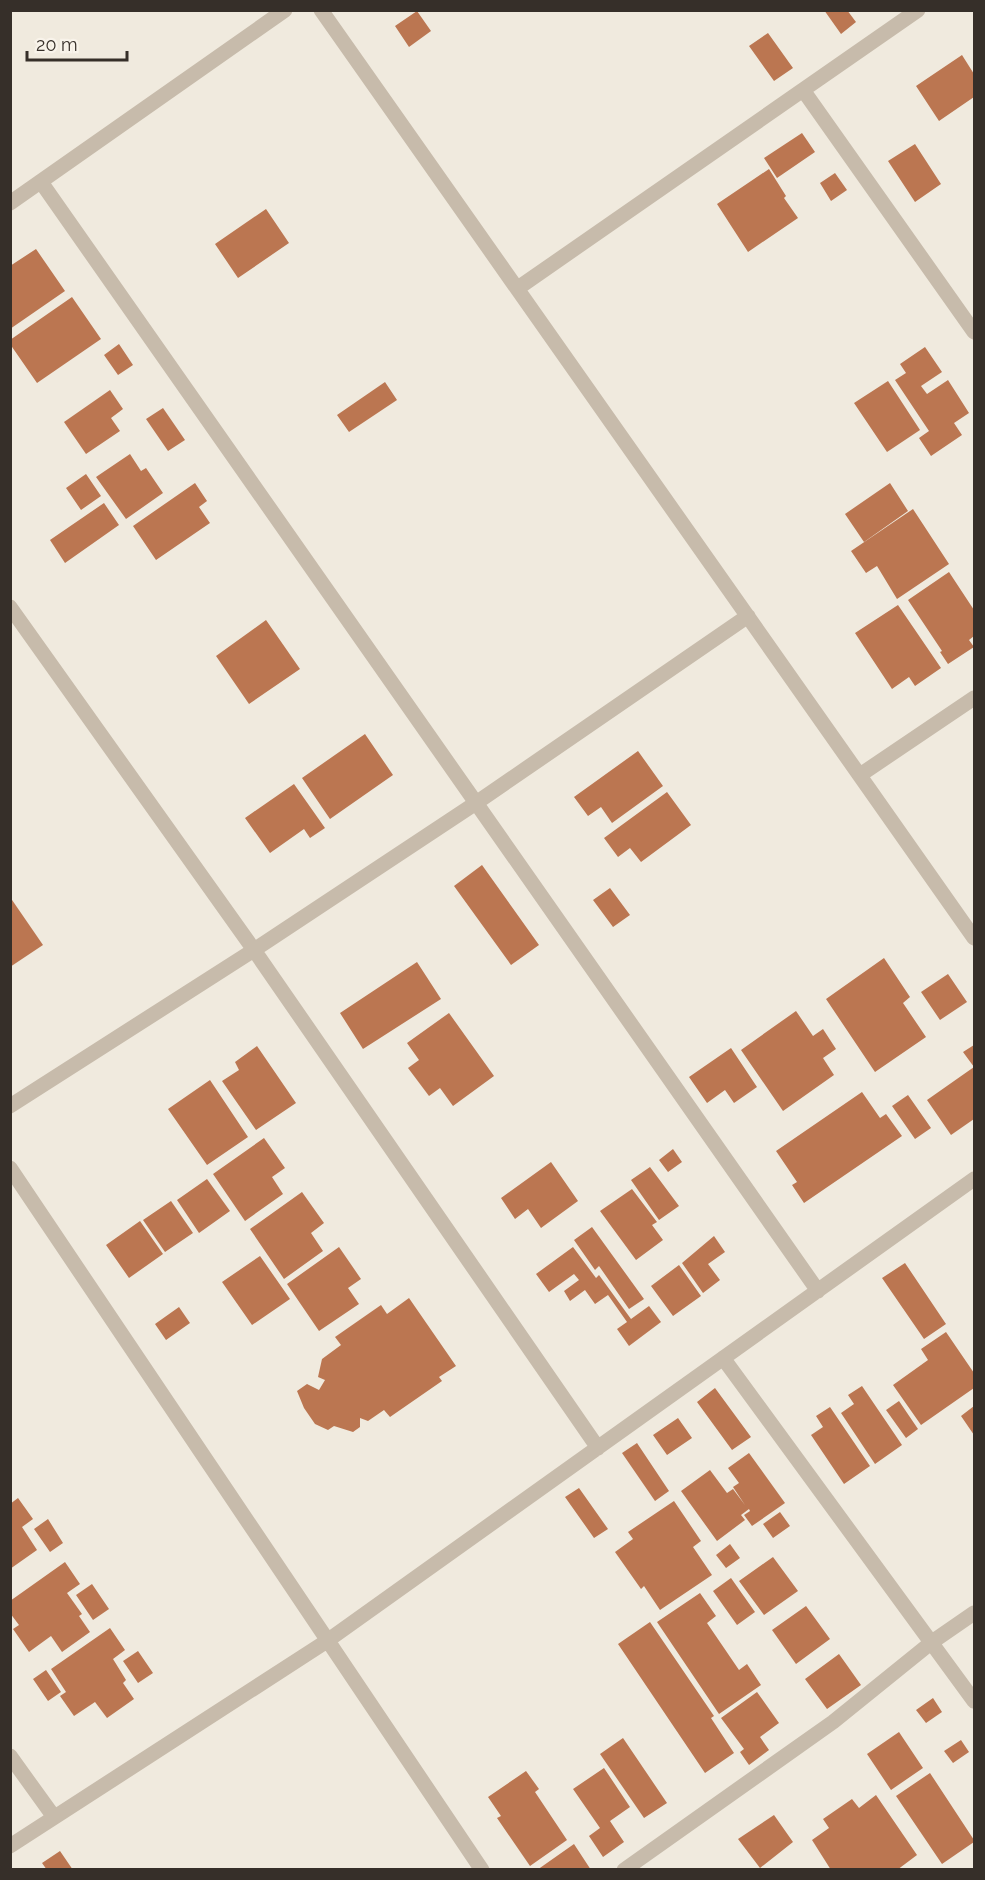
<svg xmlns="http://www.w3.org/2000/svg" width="985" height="1880" font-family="Raleway,sans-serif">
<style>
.building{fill:#bb7651}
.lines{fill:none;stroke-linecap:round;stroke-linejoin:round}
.street{stroke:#c7bbab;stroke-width:15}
</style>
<rect width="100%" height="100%" fill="#f0eade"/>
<path class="building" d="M824 10H847L856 22 841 34Z
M417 11 431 31 409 47 395 26Z
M768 33 793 68 774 81 749 46Z
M962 55 974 74V97L939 121 916 86Z
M802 133 815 152 777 178 764 158Z
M915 144 941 184 915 202 888 161Z
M769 169 786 196 784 198 798 218 748 252 717 204Z
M835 173 847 190 831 201 820 183Z
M266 209 289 243 238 278 215 244Z
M36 249 65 291 10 329V266Z
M72 297 101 339 37 383 10 344V340Z
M119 344 133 365 118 375 104 355Z
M925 347 942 372 921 386 927 394 948 380 969 413 954 423 962 435 931 456 919 438 929 431 895 380 906 373 900 364Z
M888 381 920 430 887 452 854 403Z
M385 382 397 400 349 432 337 415Z
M110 390 123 409 111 418 120 431 86 454 64 422Z
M163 408 185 440 168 451 146 419Z
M130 454 141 471 146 468 163 493 126 519 96 477Z
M86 474 101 496 81 510 66 488Z
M195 483 207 501 199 507 210 523 156 560 133 526Z
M890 483 908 511 864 542 845 514Z
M104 503 119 525 65 563 50 540Z
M913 509 949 564 897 599 877 566 866 573 851 551Z
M949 572 974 610V636L969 640 974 647 948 664 940 652 942 651 908 600Z
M898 605 941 668 915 686 909 677 892 689 855 633Z
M266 620 300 669 249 704 216 656Z
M365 734 393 775 330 819 302 778Z
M638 751 663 786 612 823 601 807 588 816 574 797Z
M294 784 325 828 310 838 304 829 270 853 245 818Z
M667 792 691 825 641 862 630 848 618 857 604 838Z
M482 865 539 945 511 965 454 886Z
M610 888 630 915 613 927 593 900Z
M10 897 43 945 10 967Z
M884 958 910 997 903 1003 926 1037 875 1072 826 999Z
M417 962 441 999 363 1049 340 1013Z
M948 974 967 1002 940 1020 921 992Z
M796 1011 813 1036 823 1029 836 1049 823 1058 834 1075 783 1111 741 1050Z
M449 1013 494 1076 453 1106 440 1088 429 1096 408 1068 419 1060 407 1043Z
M974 1045V1119L951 1135 927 1100 974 1067 963 1052Z
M257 1046 296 1103 256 1130 222 1081 239 1070 235 1062Z
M731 1048 757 1087 734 1103 725 1090 707 1103 689 1077Z
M210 1080 248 1137 207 1165 168 1109Z
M862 1092 880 1118 886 1114 902 1136 804 1203 792 1185 797 1182 776 1151Z
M908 1095 931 1128 915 1139 892 1106Z
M264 1138 285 1168 272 1177 283 1194 245 1221 213 1174Z
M673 1149 682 1162 668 1172 659 1160Z
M551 1162 578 1201 541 1228 528 1209 515 1219 501 1198Z
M650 1167 679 1206 659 1220 631 1180Z
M207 1179 230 1211 199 1233 177 1200Z
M632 1189 657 1222 652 1225 663 1240 636 1260 600 1211Z
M302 1192 324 1223 311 1233 323 1251 284 1279 250 1229Z
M171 1201 193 1233 165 1252 143 1220Z
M140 1221 163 1254 129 1278 106 1245Z
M592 1227 644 1299 629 1309 599 1266 595 1270 574 1240Z
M714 1236 725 1252 708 1264 720 1280 703 1293 682 1263Z
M339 1247 361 1279 348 1288 359 1304 319 1331 287 1284Z
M573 1247 596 1278 599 1275 631 1319 649 1306 661 1322 629 1346 617 1329 627 1322 608 1295 595 1304 585 1290 570 1301 564 1291 579 1280 574 1274 549 1292 536 1274Z
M260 1256 290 1299 252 1325 222 1282Z
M905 1263 946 1324 924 1339 882 1278Z
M679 1265 701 1296 673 1316 651 1286Z
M409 1298 456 1366 439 1377 442 1381 390 1417 384 1410 368 1421 360 1418V1427L353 1432 334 1426 328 1430 315 1424 304 1408 297 1391 307 1384 319 1390 325 1380 318 1377 322 1359 341 1345 335 1337 381 1305 387 1314Z
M179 1307 190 1323 166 1340 155 1324Z
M946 1332 974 1373V1388L921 1425 893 1385 928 1360 921 1349Z
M862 1386 902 1445 875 1464 841 1413 854 1404 848 1395Z
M715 1388 751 1437 732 1450 697 1402Z
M899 1401 918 1429 906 1438 886 1410Z
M974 1406V1435L961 1416Z
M830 1407 870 1466 844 1484 811 1435 823 1427 816 1416Z
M678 1418 692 1438 667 1455 653 1435Z
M637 1443 669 1491 655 1501 622 1453Z
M749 1453 785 1503 752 1526 744 1515 750 1511 749 1509 741 1515 745 1520 717 1541 681 1491 710 1470 727 1493 733 1489 745 1505 733 1487 739 1483 728 1468Z
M579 1488 608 1529 594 1538 565 1497Z
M18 1498 33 1519 22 1527 37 1550 10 1569V1504Z
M674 1501 701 1541 693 1547 712 1575 660 1610 644 1586 641 1589 615 1552 633 1539 628 1532Z
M780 1512 790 1526 773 1538 763 1524Z
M48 1519 63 1543 50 1552 34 1529Z
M730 1544 740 1558 726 1568 716 1555Z
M773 1557 798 1591 764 1615 739 1581Z
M65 1562 80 1584 67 1593 82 1614 79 1616 90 1632 62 1652 51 1636 29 1652 13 1629 19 1625 10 1613V1601Z
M731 1578 755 1612 737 1625 713 1591Z
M92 1584 109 1609 93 1620 76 1595Z
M700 1593 716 1616 707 1623 739 1670 747 1664 761 1685 719 1714 657 1622Z
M806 1606 830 1639 796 1664 772 1630Z
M650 1622 714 1716 711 1718 734 1753 705 1773 618 1644Z
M110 1628 125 1650 113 1659 126 1680 123 1683 134 1699 107 1718 95 1702 74 1716 60 1696 66 1692 51 1669Z
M138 1651 153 1673 138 1683 123 1661Z
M839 1654 861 1685 827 1709 805 1679Z
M46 1670 61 1692 48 1701 33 1679Z
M757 1692 779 1723 760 1737 769 1750 749 1765 740 1752 744 1749 721 1718Z
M933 1698 942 1712 926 1723 916 1710Z
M899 1732 923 1768 891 1790 867 1754Z
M623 1738 667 1803 644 1818 600 1754Z
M961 1740 969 1752 953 1763 944 1751Z
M604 1768 630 1807 610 1821 624 1842 603 1857 589 1836 600 1828 573 1789Z
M526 1771 539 1789 535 1792 567 1840 530 1866 497 1818 501 1816 488 1797Z
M930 1773 974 1840V1842L942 1864 896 1796Z
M876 1795 917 1855 897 1870H831L812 1840 829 1828 823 1819 852 1799 859 1808Z
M774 1815 793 1842 760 1868 738 1839Z
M574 1844 591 1870H537Z
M60 1851 73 1870H47L42 1863Z"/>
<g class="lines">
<path class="street" d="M321 10 974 938
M803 90 974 332
M41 182 818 1291
M10 203 285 10
M518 288 918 10
M10 607 254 950 598 1448
M860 775 974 698
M10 1106 254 950 476 803 748 616
M10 1168 482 1870
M723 1358 974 1701
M10 1756 54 1817
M10 1846 327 1641 974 1179
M624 1870 833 1722 932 1642 974 1613"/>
</g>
<rect width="985" height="1880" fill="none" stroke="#362f29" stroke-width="24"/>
<path d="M27 51v9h100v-9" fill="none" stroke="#362f29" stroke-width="3"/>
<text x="36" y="51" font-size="18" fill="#362f29" stroke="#f8f3ea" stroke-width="4.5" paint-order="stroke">20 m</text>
</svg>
